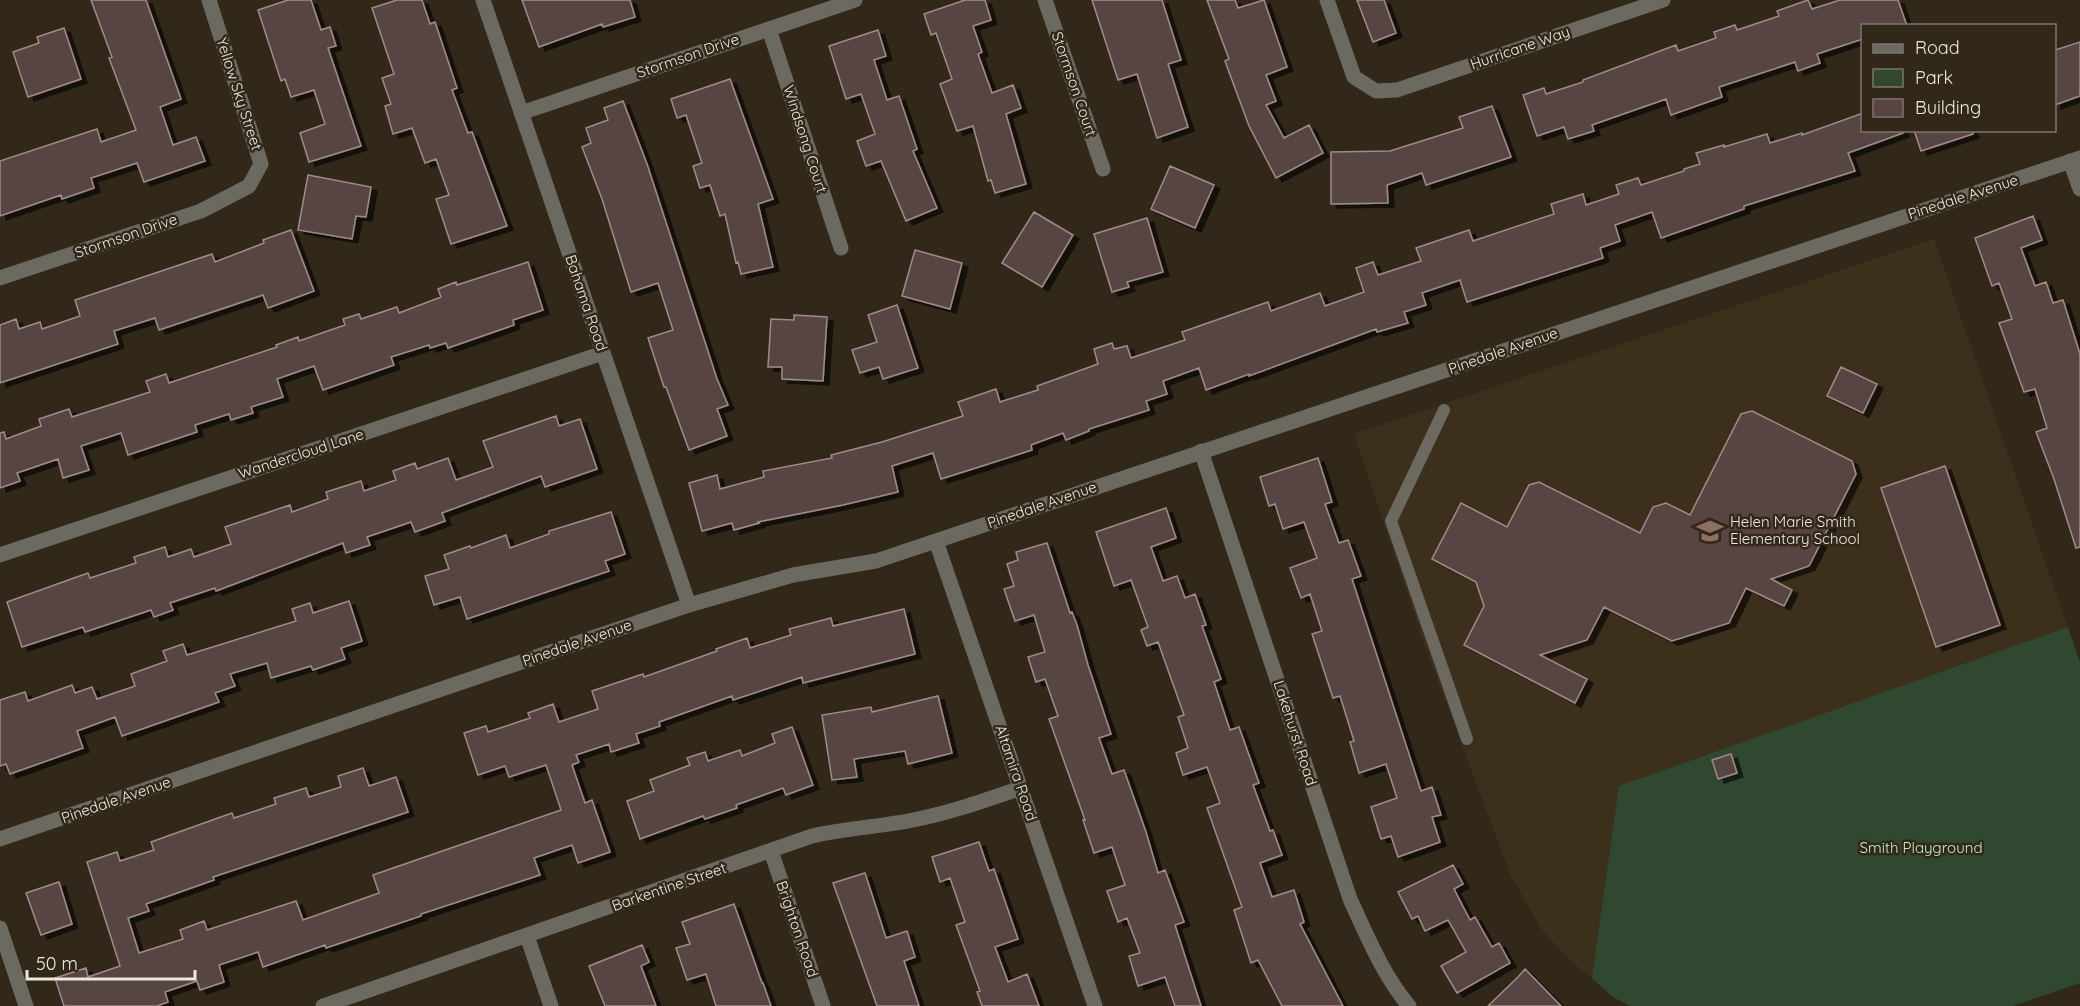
<svg xmlns="http://www.w3.org/2000/svg" width="2080" height="1006" font-family="Quicksand,sans-serif">
<style>
.built{fill:#3c301c}
.green{fill:#304830}
.building{fill:#574443;stroke:#a18b89;stroke-width:1.5;filter:url(#shadow)}
.lines{fill:none;stroke-linecap:round;stroke-linejoin:round}
.service{stroke:#6c6961;stroke-width:12}
.minor{stroke:#6c6961;stroke-width:15}
.labels{text-anchor:middle;stroke-width:5;stroke-linejoin:round;paint-order:stroke}
.street-label{font-size:15px;fill:#eee8df;stroke:#31281a}
.poi-label{font-size:15px;fill:#eee8df;stroke:#31281a;text-anchor:start}
.park-label{font-size:15px;fill:#c0f1bf;stroke:#31281a}
</style>
<defs>
<filter id="shadow"><feDropShadow dx="6" dy="4" stdDeviation="0" flood-color="#0009"/></filter>
</defs>
<rect width="100%" height="100%" fill="#31281a"/>
<path class="built" d="M1934 239 2080 663V983L2013 1006H1630L1613 997 1570 960 1542 930 1511 876 1425 646 1354 434Z"/>
<path class="green" d="M2068 627 2080 663V983L2013 1006H1630L1613 997 1592 978 1619 786Z"/>
<path class="building" d="M91 0H146L181 99 160 107 173 145 196 137 205 161 144 182 137 163 91 178 94 188 62 199 61 195 0 216V161L97 129 101 142 136 130 109 58 112 57Z
M288 0H311L321 30 330 27 336 46 328 48 361 146 309 162 300 133 325 124 314 90 291 97 285 79 281 81 258 10Z
M397 0H422L430 24 435 22 457 88 452 90 468 133 472 132 507 226 451 244 436 199 449 195 436 159 425 163 412 128 393 134 385 106 391 104 382 78 394 74 372 8Z
M522 0H630L635 17 603 27 602 24 539 47Z
M965 0H985L991 20 973 26 982 52 978 54 992 93 1013 85 1021 108 1006 114 1026 184 995 193 991 180 988 181 973 126 957 131 940 84 952 79 936 33 931 35 924 14Z
M1092 0H1162L1181 60 1168 64 1188 127 1157 138 1137 74 1118 80Z
M1207 0H1235L1238 8 1264 0 1287 67 1266 75 1276 101 1266 105 1284 138 1309 125 1323 153 1276 178 1249 126 1225 61 1229 59Z
M1357 0H1384L1396 33 1373 42Z
M1808 0 1812 9 1840 0H1898L1907 26H1863V39L1817 54 1820 63 1798 71 1795 62 1719 87 1722 97 1671 115 1666 99 1592 125 1594 131 1568 139 1564 127 1537 136 1523 95 1544 88 1546 94 1583 82V80L1676 45 1678 51 1716 38 1714 32 1735 25 1737 30 1779 16 1777 11Z
M64 28 81 79 28 97 13 52 39 43 37 37Z
M878 30 886 56 874 60 887 100 899 96 917 149 913 151 937 208 906 221 881 161 866 166 857 141 875 134 861 94 846 99 829 46Z
M2080 42V96L2055 105V50Z
M730 79 773 199 758 204 773 267 741 274 738 262 736 263 725 214 720 216 710 185 700 188 693 166 702 163 686 115 677 118 671 99Z
M623 101 647 164 717 379 728 405 717 409 727 436 689 450 666 387H664L648 338 673 330 658 283 631 292 602 199 582 147 591 143 586 128 608 120 604 108Z
M1492 106 1511 157 1426 185 1422 173 1387 185 1388 203 1331 204V152L1390 151 1463 128 1459 117Z
M1863 113V130H1902L1903 133 1848 153 1855 171 1744 206V209L1661 238 1652 212 1615 225 1620 241 1600 248 1603 258 1467 302 1460 280 1422 293 1426 305 1404 312 1408 323 1377 332 1376 329 1249 376V374L1206 390 1199 368 1163 381 1167 394 1146 401 1149 410 1089 429V431L1066 440 1063 433 1031 445 1032 450 979 467 941 479 933 453 892 466 898 492 843 505 758 522 759 523 734 530 732 523 702 531 689 483 717 475 720 489 764 477 763 471 832 458 831 455 882 442 963 416 958 402 996 389 1000 402 1038 390 1037 386 1098 364 1094 349 1112 343 1114 349 1127 346 1131 358 1185 340 1182 332 1268 302 1271 311 1320 293 1325 306 1364 292 1356 268 1373 262 1378 275 1421 261 1416 248 1469 230 1473 241 1554 214 1551 204 1583 194 1586 205 1619 194 1616 185 1638 178 1641 185 1684 171V169L1700 164 1696 153 1724 145V147L1767 134 1770 143 1802 133V135Z
M1914 130H1972L1973 134 1921 151Z
M1170 166 1214 185 1195 228 1151 209Z
M308 175 371 187 366 217 356 216 352 239 298 230Z
M1034 212 1073 235 1042 287 1002 263Z
M2033 216 2042 240 2021 248 2035 286 2046 282 2053 303 2063 300 2080 354V547L2076 548 2054 479 2036 432 2047 428 2035 389 2024 392 1999 323 2012 319 1999 283 1992 286 1975 238Z
M1147 218 1163 272 1127 282 1129 287 1112 292 1094 234Z
M291 230 314 291 268 308 263 295 159 330 155 318 114 331 118 344 0 383V325L16 319 19 329 40 322 42 329 80 316 75 300 212 254 215 262 264 243 263 240Z
M915 250 962 263 950 309 902 296Z
M528 262 543 310 513 320 514 325 448 348 446 343 430 348 429 345 391 357 394 365 323 390 314 366 277 379 283 397 251 407 253 413 231 420 229 414 195 425 197 432 128 455 121 433 81 446 89 470 63 478 58 459 17 473 20 481 0 488V433L4 432 6 439 41 426 39 419 69 409 72 417 150 392 146 381 166 374 169 383 277 347 276 345 298 337 299 341 345 325 343 319 359 314 361 319 397 307 399 313 441 297 438 289 456 282 457 285Z
M897 305 918 368 883 379 879 367 860 373 852 350 877 342 868 315Z
M794 315 827 317 823 381 782 379V367H768L771 319 794 320Z
M1841 367 1877 384 1863 413 1827 396Z
M1752 411 1852 461 1856 474 1809 566 1771 579 1792 590 1784 606 1746 588 1729 623 1672 641 1604 607 1587 640 1540 655 1587 679 1575 703 1464 645 1484 606 1476 582 1432 559 1461 503 1507 527 1529 485 1539 482 1640 533 1653 507 1666 503 1690 515 1741 414Z
M556 416 559 426 580 419 597 469 545 487 541 476 442 513 445 521 415 532 411 522 367 537 370 545 346 553 343 543 216 591 215 588 170 603 173 610 154 617 151 610 85 632 83 627 22 647 7 602 88 573 90 578 136 563 134 557 165 547 168 557 191 549 194 557 231 544 225 527 290 505 292 512 328 499 326 492 361 481 364 491 396 480 393 471 415 463 417 469 448 458 456 480 493 467 483 441Z
M1318 458 1332 502 1325 504 1339 543 1348 540 1361 576 1352 579 1421 791 1432 787 1441 815 1432 817 1440 842 1398 857 1391 836 1381 839 1371 807 1397 798 1386 764 1359 773 1350 742 1354 741 1340 696 1333 698 1312 634 1322 631 1310 594 1301 598 1290 568 1317 558 1304 522 1283 529 1275 504 1269 506 1260 477Z
M1945 466 2000 625 1936 647 1881 488Z
M1166 508 1176 538 1151 547 1163 581 1177 576 1185 598 1195 594 1206 625 1202 626 1221 679 1214 682 1230 730 1239 727 1259 783 1253 785 1270 831 1273 830 1282 855 1260 863 1272 897 1294 890 1304 922 1300 924 1343 1006H1282L1258 960 1251 963 1234 910 1242 907 1207 808 1220 803 1207 767 1183 775 1176 753 1188 748 1178 717 1184 715 1158 642 1147 646 1141 630 1148 627 1131 580 1114 586 1096 532Z
M611 512 625 554 605 561 609 571 467 619 460 597 434 605 425 576 449 569 444 555 470 546 471 548 506 535 510 548 549 534V531Z
M1047 543 1070 613 1072 612 1077 625 1088 665 1111 734 1099 738 1112 774 1124 770 1146 832 1158 873 1165 870 1184 922 1175 925 1201 1006H1175L1165 977 1138 986 1129 956 1140 953 1127 918 1118 922 1107 891 1125 885 1112 847 1094 853 1083 820H1085L1049 719 1058 716 1045 679 1036 682 1028 657 1045 652 1034 615 1015 621 1004 589 1014 586 1007 564 1018 560 1016 552Z
M349 601 362 641 341 648 345 659 313 670 311 666 271 678 267 663 230 674 235 686 215 693 219 702 122 736 115 717 77 731 83 748 10 774 6 764 0 766V700L25 692 28 701 72 685 75 693 92 687 97 699 135 686 131 674 167 661 163 651 183 644 187 655 296 621 292 609 310 603 313 613Z
M904 609 915 654 803 683 802 677 733 700 732 696 659 722 660 726 636 734 639 743 611 752 609 744 576 755 579 762 572 765 585 803 592 800 610 852 578 863 572 845 534 858 540 875 421 914V916L326 948 325 945 263 967 258 952 219 965 224 982 200 990 197 981 165 992 168 1002 157 1006H64L55 978 86 968 88 977 120 966 87 862 117 852 120 861 154 850 151 842 232 813 234 818 276 804 274 798 306 788 309 797 341 787 338 776 363 768 369 786 396 777 408 812 213 877 214 880 146 904 149 911 128 918 139 953 183 939 180 930 204 921 207 930 296 901 303 920 379 893 373 875 561 810 546 765 509 777 505 766 478 775 464 733 486 726 488 732 530 718 528 713 553 704 559 722 598 709 592 691 643 674 644 677 717 651 716 649 747 638 750 648 791 635 789 629 831 618 833 626Z
M938 696 952 753 908 764 905 751 854 759 857 777 832 780 822 715 871 707 872 712Z
M792 727 813 785 786 795 783 788 736 805 737 808 705 819 703 816 640 839 627 801 654 791 650 780 690 765 687 758 705 752 708 761 740 750 742 756 775 743 772 734Z
M1731 754 1737 773 1718 779 1712 760Z
M979 842 989 871 994 869 1018 939 995 947 1008 982 1027 974 1039 1006H982L977 992 980 991 956 925 965 922 950 878 940 882 932 857Z
M1453 865 1463 884 1454 889 1470 920 1475 917 1492 947 1499 943 1510 963 1457 993 1441 966 1466 952 1448 920 1425 931 1418 916 1412 919 1398 892Z
M865 873 886 938 907 931 915 957 904 961 919 1006H877L833 883Z
M59 882 72 924 41 935 26 893Z
M734 904 762 983H763L771 1006H716L706 974 687 980 676 948 690 944 682 922Z
M642 945 649 962 641 966 656 1006H605L589 966Z
M1525 969 1561 1006H1488L1518 977Z"/>
<g class="lines">
<path class="service" d="M1444 410 1391 521 1467 739"/>
<path class="minor" d="M483 0 689 605
M1045 0 1103 169
M1327 0 1354 77 1376 91 1397 90 1663 0
M769 29 841 248
M521 113 855 0
M2070 161 2080 189
M0 278 201 211 249 186 261 164 209 0
M1201 451 1350 899C1367 936 1383 975 1409 1006
M936 541 1095 1006
M0 555 603 353
M0 839 689 605 793 575 876 561 2080 158
M771 851 823 1006
M0 928 26 1006
M527 936 551 1006
M323 1006 812 836C847 828 879 827 913 820 950 813 986 800 1021 788"/>
</g>
<defs>
<symbol id="school-bare" viewBox="-9 -9 18 18"><path d="M0-5L7-2L0 1L-7-2ZM-4 1L0 2.5L4 1V4Q0 6-4 4Z" fill="#8d6e63" stroke="#31281a" stroke-width="2.5" paint-order="stroke"/></symbol>
</defs>
<g fill-rule="evenodd">
<use href="#school-bare" x="1691" y="512" width="38" height="38"/>
</g>
<g class="labels">
<g class="street-label">
<text transform="translate(1520 48) rotate(-19)" y="5">Hurricane Way</text>
<text transform="translate(688 56) rotate(-19)" y="5">Stormson Drive</text>
<text transform="translate(1074 84) rotate(71)" y="5">Stormson Court</text>
<text transform="translate(239 94) rotate(72)" y="5">Yellow Sky Street</text>
<text transform="translate(805 139) rotate(72)" y="5">Windsong Court</text>
<text transform="translate(1963 197) rotate(-18)" y="5">Pinedale Avenue</text>
<text transform="translate(126 236) rotate(-19)" y="5">Stormson Drive</text>
<text transform="translate(586 303) rotate(71)" y="5">Bahama Road</text>
<text transform="translate(1503 351) rotate(-19)" y="5">Pinedale Avenue</text>
<text transform="translate(301 454) rotate(-18)" y="5">Wandercloud Lane</text>
<text transform="translate(1042 505) rotate(-19)" y="5">Pinedale Avenue</text>
<text transform="translate(577 643) rotate(-19)" y="5">Pinedale Avenue</text>
<text transform="translate(1295 733) rotate(72)" y="5">Lakehurst Road</text>
<text transform="translate(1016 773) rotate(71)" y="5">Altamira Road</text>
<text transform="translate(116 800) rotate(-19)" y="5">Pinedale Avenue</text>
<text transform="translate(669 887) rotate(-19)" y="5">Barkentine Street</text>
<text transform="translate(797 929) rotate(71)" y="5">Brighton Road</text>
</g>
<g class="poi-label">
<text x="1730" y="527">Helen Marie Smith<tspan x="1730" dy="17">Elementary School</tspan></text>
</g>
<g class="park-label">
<text x="1921" y="853">Smith Playground</text>
</g>
</g>
<rect x="1861" y="24" width="195" height="108" fill="#31281a" stroke="#7d7569" stroke-width="1.5"/>
<rect x="1873" y="44" width="30" height="9" fill="#6c6961" stroke="#7d7569" stroke-width="1.5"/>
<text x="1915" y="54" font-size="18" fill="#eee8df">Road</text>
<rect x="1873" y="69" width="30" height="18" fill="#304830" stroke="#7d7569" stroke-width="1.5"/>
<text x="1915" y="84" font-size="18" fill="#eee8df">Park</text>
<rect x="1873" y="99" width="30" height="18" fill="#574443" stroke="#7d7569" stroke-width="1.5"/>
<text x="1915" y="114" font-size="18" fill="#eee8df">Building</text>
<path d="M27 970v9h168v-9" fill="none" stroke="#eee8df" stroke-width="3"/>
<text x="36" y="970" font-size="18" fill="#eee8df" stroke="#31281a" stroke-width="4.5" paint-order="stroke">50 m</text>
</svg>
